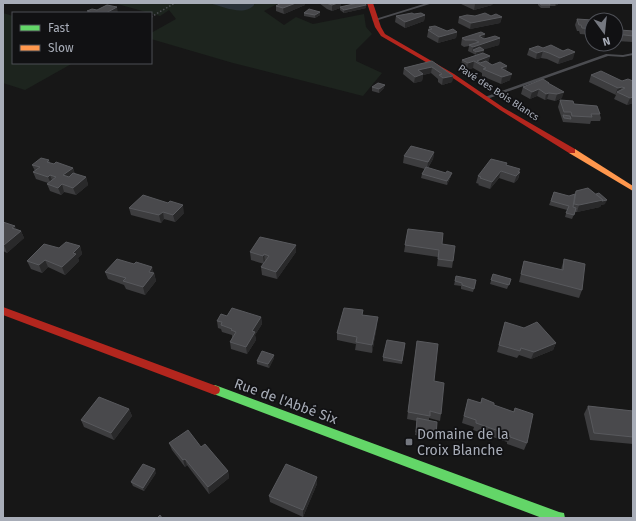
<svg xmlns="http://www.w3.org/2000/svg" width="636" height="521" font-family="'Fira Sans',sans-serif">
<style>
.green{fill:#1d241e}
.water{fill:#2a3239}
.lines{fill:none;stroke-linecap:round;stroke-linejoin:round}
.path{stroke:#4d4e52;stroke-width:1.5;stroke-dasharray:1.5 2;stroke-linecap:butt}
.lane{fill:#4b4c50;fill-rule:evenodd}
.fast{fill:#63d668;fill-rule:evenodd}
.slow{fill:#ff974d;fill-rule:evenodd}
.jam{fill:#b3261e;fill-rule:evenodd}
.wall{fill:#3d3d3f}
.shaded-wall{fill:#29292a}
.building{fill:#49494c;stroke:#58595d}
.poi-dot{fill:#757880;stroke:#111113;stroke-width:1.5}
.labels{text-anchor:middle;stroke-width:3.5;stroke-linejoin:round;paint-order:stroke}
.far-street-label{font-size:10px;fill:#a8adb8;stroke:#111113}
.near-street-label{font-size:14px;fill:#a8adb8;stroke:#111113}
.near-poi-label{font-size:14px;fill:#a8adb8;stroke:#111113;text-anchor:start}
</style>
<rect width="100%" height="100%" fill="#171717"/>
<path class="green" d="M114 3H279L264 11 284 25 296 17 313 24 364 14 366 27 372 34 356 50V61L382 73 363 96 233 63 151 39V33L176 19 169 10 160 16Z
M3 13 13 16V63H73L25 90 3 83Z"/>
<path class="water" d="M209 3H254V5C244 17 222 6 209 3Z"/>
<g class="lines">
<path class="path" d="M151 17 175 3"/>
<path class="lane" d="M427 3H433L375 21 372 20Z
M633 53V55L623 57 608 56 487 99 482 98 606 54 623 55Z"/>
<path class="fast" d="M215 385 559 512 564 513 565 518H542L211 393 210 390 211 387Z"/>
<path class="slow" d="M569 149H575L633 186V191L569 153Z"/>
<path class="jam" d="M367 3H373L381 27 385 34 454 74 504 108 575 149V153H569L500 110 450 76 381 36 375 27Z
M3 307 219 387 220 390 219 393 215 395 3 315Z"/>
</g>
<path class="wall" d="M281 3H305V5L284 14 276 11V6Z
M319 3H341L340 7 353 4 351 3H367V6H366V8L344 13 340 10V8L332 11 327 9Z
M461 3H493L492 5 474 10 461 4Z
M538 3H560L555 6H550V8H541L538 5Z
M304 13 320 15 315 18 304 16Z
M414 14 425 15 424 21 405 28 395 22 396 16Z
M475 16H491L502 17 500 23 470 29 458 23 459 17Z
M577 19 592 20V35L580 34 579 31H577L575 25Z
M616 25 620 30 633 31V42L616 41Z
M429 27 447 31 457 32 456 38 438 43 427 37Z
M462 38H500L499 45 484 49 483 53 490 56 488 62 492 65 507 66 506 70 510 80 501 84 482 76V73L473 68 467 70 461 66 462 60 476 55 468 51 469 46 464 47 461 45Z
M543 48 573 59 558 64 547 59 541 58 536 59 527 55 529 49Z
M432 61 453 76 452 82 442 85 438 82V79L431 73 423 75 422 81 414 83 403 74 404 68Z
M591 75 622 81 633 103 627 105 614 99 616 95 589 82Z
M549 83V84L562 98 555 101 547 99 545 100 537 96 530 99 521 94 523 87Z
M372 87 384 88 379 93 372 91Z
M560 100 574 104 597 106 601 118 600 121H591L590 124 563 122 558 107Z
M434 152 433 159 428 168 451 176 447 185 421 178 422 174 425 169 403 163 404 156Z
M49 160 50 163 54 164 73 168 75 174 86 177 88 185 76 195 64 192 61 195 50 191 47 184 48 183 36 179 33 172 35 171 32 165Z
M507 165 520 172 518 179 514 183 499 178 490 189 478 185 479 184 476 183 478 176Z
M576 191 605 204 601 205 600 207 577 212H575L572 219 565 217 567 210 549 205 554 192 569 196 575 194Z
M129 208 184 213 175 222 164 219 161 223 131 215Z
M3 222 21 231 24 238 7 253 3 251Z
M408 229 442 244 453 261 452 268 437 266 438 257 404 252Z
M296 245V252L277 279 262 275 261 267 264 264 251 260 250 252Z
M80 246 82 254 78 258 79 261 65 275 48 267 42 273 31 269 27 261 59 248Z
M564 259 582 290 579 298 519 282 524 261 561 270 562 266Z
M105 272 154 273 156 281 145 295 126 289 124 285 108 279Z
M493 274 511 279 507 289 490 284Z
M456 276 476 280 473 292 461 289V286L454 285Z
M363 310 362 315 377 325 372 353 355 350 356 344 337 340V333Z
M227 316 261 317 262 324 255 335 256 340 247 354 231 349 230 342 232 338V335L222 332 221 329 218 328 217 321Z
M505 322 556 343 553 350 531 359 519 355 517 358 497 352Z
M417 341 434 381 441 414 440 421 429 418V421L436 436 435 439 415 435 417 421 407 419Z
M405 343 402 364 383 361V357Z
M274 355V358L269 368 257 364V361Z
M482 398 494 405 513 412 515 408 527 443 524 450 507 444V442L473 430 474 427 462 423 468 399 480 403Z
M588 406 633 411V444L590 440 584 414Z
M129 409 132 416 114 440 84 427 81 420Z
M169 443 228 471 229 478 209 494 187 465 185 467 172 450Z
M156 473 144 491 133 486 131 482Z
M317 477V484L303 517 270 502 269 496Z"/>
<path class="shaded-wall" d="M296 3H305V5L284 14 283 8Z
M338 3H341L340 8 332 11V5Z
M364 3H367V6H366V8L344 13V10Z
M478 3H493L492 5 474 10 475 4Z
M556 3H560L555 6Z
M117 7 118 13H106Z
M320 12V15L315 18V15Z
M425 15 424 21 405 28V22Z
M502 17 500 23 470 29 471 23Z
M457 32 456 38 438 43 439 37Z
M485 34 484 41 479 36Z
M500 38 499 45 476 52 473 50 472 53 473 47Z
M484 50 483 53 476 55V52Z
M543 51 541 58 536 59 537 53Z
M575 52 573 59 558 64 560 58Z
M490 56 488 63 481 65 477 61Z
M474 61 473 68 467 70 468 63Z
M507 66 505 73 501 68Z
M432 67 431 73 423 75 422 81 414 83 415 77 418 70Z
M512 74 510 80 501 84 502 77Z
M453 76 452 82 442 85 443 78Z
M385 85 384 88 379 93V89Z
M622 87 619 93 617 92 615 95 618 88Z
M539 89 537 96 530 99 532 92Z
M564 92 562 98 555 101 557 94Z
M549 93 547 99 545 100 546 94Z
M633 96V103L627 105 630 98Z
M434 152 433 159 427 169 428 162Z
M73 168 75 175 65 182 63 175Z
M520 169 518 179 514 183 518 172Z
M501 171 499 178 490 189 492 182Z
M452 173 451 176 447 185V181Z
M50 175 53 183 51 184 48 177Z
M86 177 88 185 76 195 73 188Z
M62 184 64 192 61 195 58 188Z
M603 200H607L605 204 601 205 600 207 577 212 579 205Z
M183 205 184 213 175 222 173 215Z
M163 212 164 219 161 223 159 215Z
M15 226 18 233 21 231 24 238 7 253 4 245 12 228Z
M296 245V252L277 279 276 272Z
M80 246 82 254 78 258 79 261 65 275 62 267 73 253Z
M264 254 265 262 264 264 263 256Z
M45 260 48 267 42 273 39 265Z
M152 267 156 281 145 295 143 287 149 272Z
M261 317 262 324 255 335 256 340 247 354 246 347 252 331Z
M378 317 377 325 372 353V345Z
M556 343 553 350 531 359 534 352Z
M274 355V358L269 368 268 364Z
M129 409 132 416 114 440 111 433Z
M185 459 187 465 185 467 183 460Z
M155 469 156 473 144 491 143 488Z
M228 471 229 478 209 494 208 487Z
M317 477V484L303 517V510Z"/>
<path class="building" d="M281 3H296L283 8 276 6Z
M326 3H338L332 5Z
M358 3H366H364L366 5 344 10 340 7Z
M540 3H549L550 5H541Z
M107 5 117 7 106 13H93L87 11 92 9 97 10Z
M309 9 320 12 315 15 304 13Z
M412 13 414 14 421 13 425 15 405 22 396 16Z
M485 13 491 16 496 14 502 17 471 23 459 17 467 15 475 16Z
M577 19 592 20V29L582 28 581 25H579Z
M435 26 447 31 453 29 457 32 439 37 428 30 432 29 429 27Z
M616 26 619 27 620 30 633 31V36L616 34 617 37H616Z
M481 32 485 34 479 36 484 39 495 36 500 38 473 47 469 45 479 42 475 40H465L462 38Z
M551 45 563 51 568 49 575 52 560 58 549 53 543 51 537 53 529 49 538 46 543 48Z
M480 47 484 50 476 52 473 50Z
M483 53 490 56 477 61 480 63 486 61 492 65 500 62 507 66 501 68 512 74 502 77 483 69 486 68 474 61 468 63 462 60Z
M432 61 453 76 443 78 439 75 442 74 432 67 418 70 423 74 415 77 404 68Z
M601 71 622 81 628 79 633 81V97L630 98 617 92 625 88 622 87 618 88 591 75Z
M543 79 549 83H548L564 92 557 94 549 93 546 94 539 89 532 92 523 87Z
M378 83 385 85 379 89 372 87Z
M560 100 573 101 574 104 597 106 600 114H591L592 117 572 116 571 112H564Z
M563 115 570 116 571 119 564 118Z
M411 146 434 152 428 162 404 156Z
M41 158 49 160 47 162 54 164 56 162 73 168 63 175 69 177 73 173 86 177 73 188 62 184 58 188 47 184 56 177 50 175 48 177 33 172 40 167 32 165Z
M491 159 507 163 506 165 520 169 518 172H520L516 176 501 171 492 182 480 178 481 177 478 176Z
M426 167 446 173 447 171 452 173 447 181 422 174Z
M588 188 603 200 579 205 574 204 576 191Z
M554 192 569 196 575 194 573 207 576 208 574 215 566 213 569 206 551 201Z
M599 193 607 200 602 201 603 200 596 194Z
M143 195 168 203 170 201 183 205 173 215 163 212 159 215 129 208Z
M3 222 15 226 12 228 21 231 4 245H3Z
M408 229 443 233 442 244 455 246 453 261 438 259 439 250 405 245Z
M260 237 296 245 276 272 261 267 269 256 264 254 263 256 250 252Z
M66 242 80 246 73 253 76 254 62 267 45 260 39 265 27 261 44 244 59 248Z
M117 259 134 264 136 262 152 267 149 272 154 273 143 287 123 281 126 278 105 272Z
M564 259 585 264 582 290 521 274 524 261 563 270Z
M493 274 511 279 509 285 491 280Z
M456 276 476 280 474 289 462 285V283L455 281Z
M232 308 261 317 252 331 255 332 246 347 230 342 236 332 231 330 232 329 221 325 222 322 217 321 221 314 227 316Z
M344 308 363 310 362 315 378 317 372 345 356 342 357 337 337 333Z
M505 322 524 328 537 322 556 343 534 352 521 348 520 351 499 345Z
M387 340 405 343 402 361 383 357Z
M417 341 438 344 434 381 444 383 441 414 430 411V416L408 412Z
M262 351 274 355 268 364 257 361Z
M99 397 129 409 111 433 81 420Z
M482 398 494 403V405L514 412 515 408 533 414 527 443 510 437V435L476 423V420L464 416 468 399 481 403Z
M588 406 633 411V437L594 433Z
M417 418 437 422 436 436 416 432Z
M188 430 201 447 205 444 228 471 208 487 185 459 183 460 169 443Z
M143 464 155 469 143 488 131 482Z
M286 464 317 477 303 510 269 496Z
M160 515 162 518H157Z"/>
<rect class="poi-dot" x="405" y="438" width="8" height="8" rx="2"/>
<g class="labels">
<g class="far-street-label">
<text transform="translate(499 92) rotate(33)" y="4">Pavé des Bois Blancs</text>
</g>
<g class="near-street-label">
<text transform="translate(286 401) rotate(20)" y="5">Rue de l'Abbé Six</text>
</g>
<g class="near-poi-label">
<text x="417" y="439">Domaine de la<tspan x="417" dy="16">Croix Blanche</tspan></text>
</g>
</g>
<rect width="636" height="521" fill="none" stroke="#a8adb8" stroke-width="8"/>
<rect x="12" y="12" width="140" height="52" fill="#111113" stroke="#4d4f55"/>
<rect x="20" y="25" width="20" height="6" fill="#63d668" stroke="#4d4f55"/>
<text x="48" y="32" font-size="12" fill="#a8adb8">Fast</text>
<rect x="20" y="45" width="20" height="6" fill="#ff974d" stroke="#4d4f55"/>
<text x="48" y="52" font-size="12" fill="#a8adb8">Slow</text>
<g transform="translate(604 32) rotate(165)"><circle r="19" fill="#111113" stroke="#4d4f55"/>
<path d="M0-3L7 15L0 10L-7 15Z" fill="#757880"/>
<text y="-6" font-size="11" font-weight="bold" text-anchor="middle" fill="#a8adb8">N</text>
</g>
</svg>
